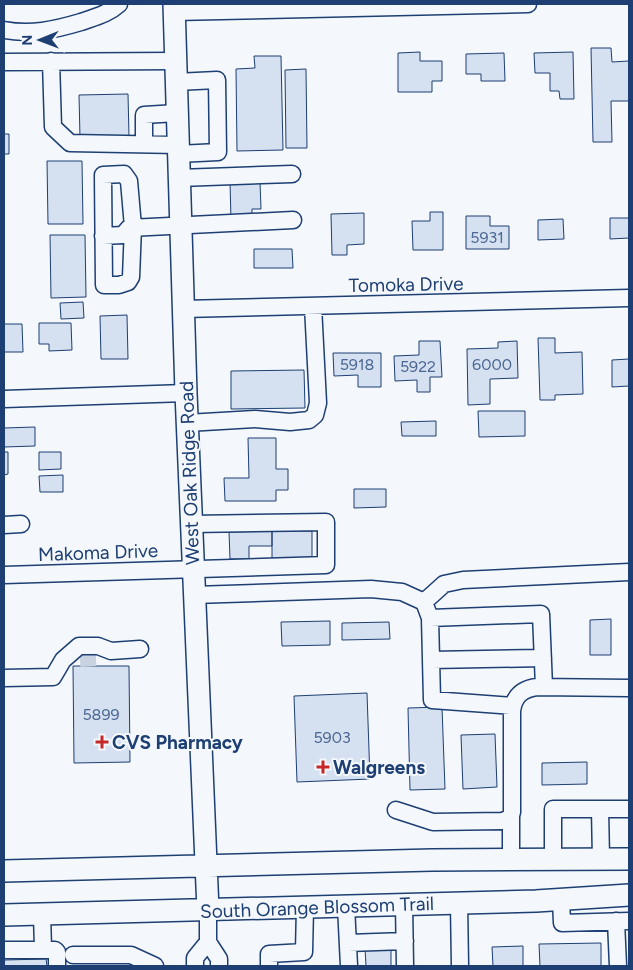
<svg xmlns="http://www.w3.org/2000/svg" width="633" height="970" font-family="Figtree,sans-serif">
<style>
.building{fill:#d5e0f0;stroke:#1d3f73}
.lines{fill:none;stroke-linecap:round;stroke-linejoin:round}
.minor-tunnel{stroke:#c9d2e0;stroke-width:16;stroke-dasharray:16 8;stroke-linecap:butt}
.minor-casing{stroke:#1d3f73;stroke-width:19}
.major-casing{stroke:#1d3f73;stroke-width:24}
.minor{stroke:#f4f7fb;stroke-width:16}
.major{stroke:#f4f7fb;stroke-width:21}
.poi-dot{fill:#c62828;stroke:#f4f7fb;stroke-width:2}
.labels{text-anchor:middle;stroke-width:4;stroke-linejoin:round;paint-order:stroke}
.number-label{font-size:16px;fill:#4b6792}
.street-label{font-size:19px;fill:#1d3f73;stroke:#f4f7fb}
.poi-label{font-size:19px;font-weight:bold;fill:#1d3f73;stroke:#f4f7fb;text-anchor:start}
</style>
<rect width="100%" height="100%" fill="#f4f7fb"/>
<path class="building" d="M591 48H611L612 62 629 61V101H611L612 142H593Z
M420 52V61H442V81H432V92H398V53Z
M573 52 574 99H560L559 91H550V73H535L534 53Z
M504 53 505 81H481V74H466V54Z
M254 56H281L283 150 237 151 236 69 255 68Z
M306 69 307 148H286L285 70Z
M128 94 129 137 80 138 79 95Z
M4 134H9V154H4Z
M47 161H82L83 224H48Z
M230 182H260L261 209H252V219L231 220Z
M430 212H443V250H413L412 221H430Z
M364 213V244L347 245V255H332L331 214Z
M466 216H490V226H509V249H466Z
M610 218H629V238L610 239Z
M563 219 564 239 538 240V220Z
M50 235H85L86 297 51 298Z
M254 249H292L293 268H254Z
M83 302 84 318 61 319 60 303Z
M127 315 128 359H101L100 316Z
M39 323H71L72 350 49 351V344H39Z
M4 324H22L23 352H4Z
M538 338H555V353L582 352 583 394 555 395V400H540Z
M419 341H440L442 377H430V392H417V380L395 381 394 356 419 355Z
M517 341 518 378 490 379V404L468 405 467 349 498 348V342Z
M333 353H381V387H358V375L334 376Z
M629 359V386L612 387V360Z
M304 370 305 408 231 409V371Z
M478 411H525V436L479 437Z
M436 421V436H402L401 422Z
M35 427V446L4 447V428Z
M248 438H276V469H288V490H276V501H225L224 478H249Z
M4 452H8V474L4 475Z
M39 452H61V469L39 470Z
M63 475V492H40L39 476Z
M354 489H386V507L354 508Z
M272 531H312V562L272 563Z
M272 531V546H249V559H230L229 532Z
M611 619V655H590V620Z
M330 621V645L282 646 281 622Z
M389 622 390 639 342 640V623Z
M73 666H129L130 762 74 763Z
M367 693 370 779 297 782 294 696Z
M442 707 445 789 410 790 408 708Z
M495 734 497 787 463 789 461 735Z
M587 762V784L542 785V763Z
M601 943V966H540L539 944Z
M523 946V966H493L492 947Z
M365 948H391V966H366Z
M46 959 47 966H4V960Z"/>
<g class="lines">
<path class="minor-tunnel" d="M80 659 98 658"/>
<defs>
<path id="minor" d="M174 12 528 4
M4 30C31 35 54 30 81 22 95 17 108 14 119 4
M51 61 53 127 70 143 178 145
M4 62 175 61
M176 82 217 80 218 152 178 154
M144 144V115L177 113
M124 174 129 181 133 227 131 277 128 282 119 285H104L103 175Z
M179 178 292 174
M129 228 293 220
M103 236 123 235 129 228
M183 309 629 298
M4 399 186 393
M187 423 255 419 290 422 309 420 315 415 318 403 313 306
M4 525 21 524
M4 575 326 565V522L191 524
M194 595 371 589 402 592 424 602 430 618 432 700 513 706
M424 602 444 584 463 580 629 572
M430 618 541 614 544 687
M431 660 543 658
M4 678 53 677 63 660 79 646H98L111 651 140 649
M396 810 433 822 502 821C508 819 511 818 512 812V711C514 696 522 689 537 687L629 688
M511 816V859
M553 859V809H600
M601 859 600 809H629
M561 899 562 923 629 921
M459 903 460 966
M404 904 405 966
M346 906 349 966
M208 910V942L219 959V966
M42 914 43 949
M616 921 618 966
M348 943 405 941
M4 950H55L57 952V966
M73 955H131L155 966
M195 966V958L208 942
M269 966V954L304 952 305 907"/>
<path id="major" d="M174 4 186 393 208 910
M4 871 432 860 629 859
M4 915 536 901 629 895"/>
</defs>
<use href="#minor" class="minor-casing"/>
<use href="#major" class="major-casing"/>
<use href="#minor" class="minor"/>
<use href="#major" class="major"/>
</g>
<g class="poi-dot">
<path d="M99.5 734.5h5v5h5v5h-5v5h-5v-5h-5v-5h5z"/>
<path d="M320.5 759.5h5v5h5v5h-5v5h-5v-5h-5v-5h5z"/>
</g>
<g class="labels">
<g class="number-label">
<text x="487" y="243">5931</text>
<text x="357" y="370">5918</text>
<text x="492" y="370">6000</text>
<text x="418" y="372">5922</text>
<text x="101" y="720">5899</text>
<text x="332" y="743">5903</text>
</g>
<g class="street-label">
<text transform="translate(406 284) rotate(-1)" y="7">Tomoka Drive</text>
<text transform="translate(189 473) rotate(-92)" y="7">West Oak Ridge Road</text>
<text transform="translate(98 552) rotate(-2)" y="7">Makoma Drive</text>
<text transform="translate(317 907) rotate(-2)" y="7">South Orange Blossom Trail</text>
</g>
<g class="poi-label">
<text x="112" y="749">CVS Pharmacy</text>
<text x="333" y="774">Walgreens</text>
</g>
</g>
<rect width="633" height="970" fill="none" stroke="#1d3f73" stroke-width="10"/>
<g transform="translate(40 40) rotate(269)" stroke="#f4f7fb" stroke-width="4" paint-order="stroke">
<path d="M0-4L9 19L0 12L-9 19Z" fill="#1d3f73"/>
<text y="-8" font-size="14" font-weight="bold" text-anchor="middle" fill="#1d3f73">N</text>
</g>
</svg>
